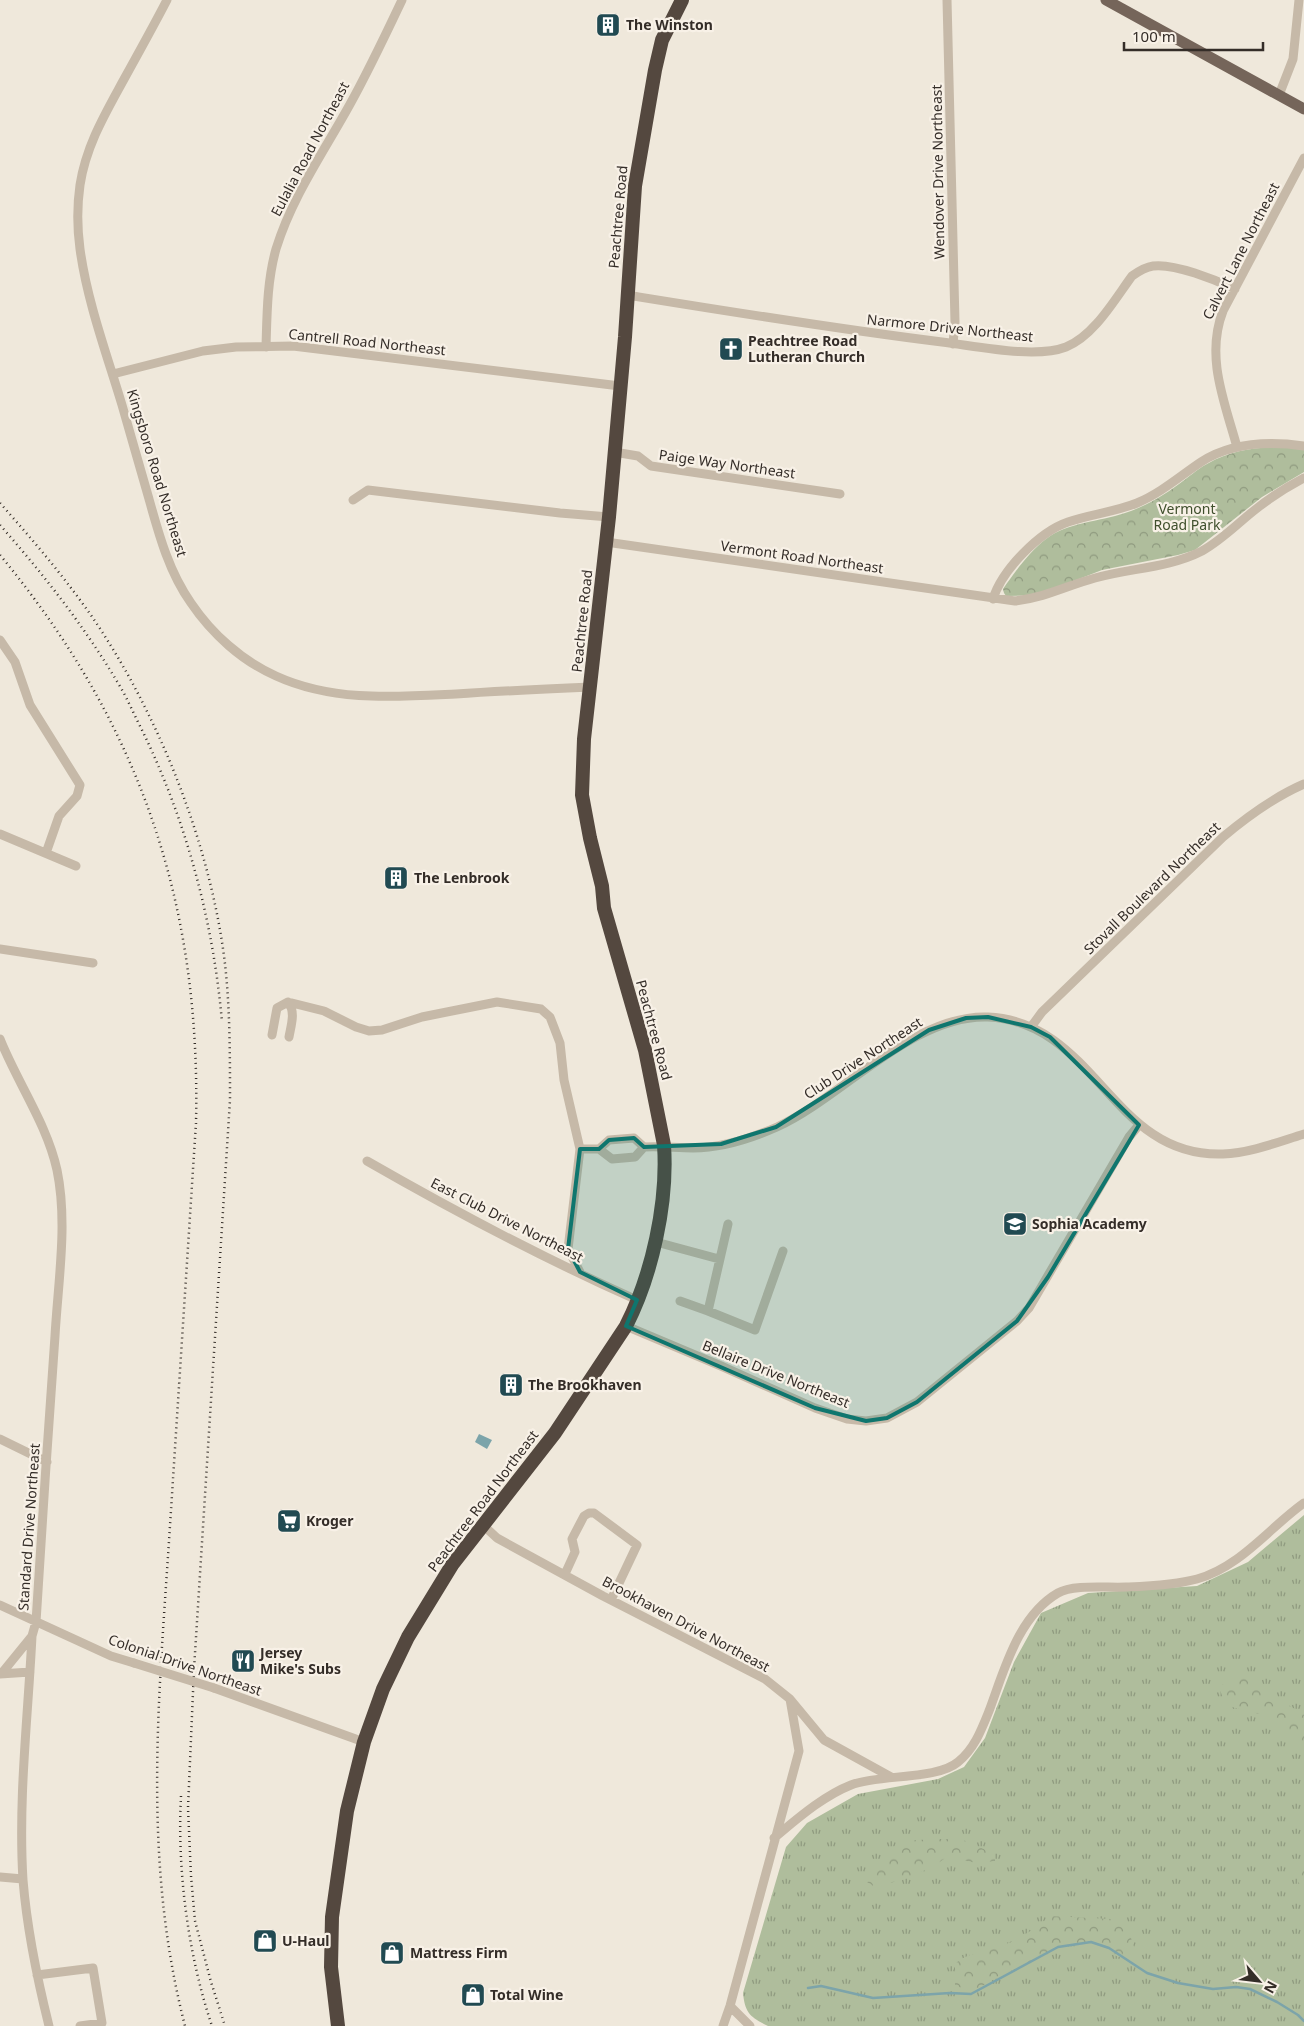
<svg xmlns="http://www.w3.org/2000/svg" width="1304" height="2026" font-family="'Noto Sans',sans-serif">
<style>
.grass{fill:url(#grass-tufts)}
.forest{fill:url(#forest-crowns)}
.water{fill:#7ca4aa}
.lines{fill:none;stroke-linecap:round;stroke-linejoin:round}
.stream{stroke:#7ca4aa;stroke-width:2.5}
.minor{stroke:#c6b9a8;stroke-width:9}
.major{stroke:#75655a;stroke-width:11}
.highway{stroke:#54483f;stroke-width:14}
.rail{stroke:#342d28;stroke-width:2.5;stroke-dasharray:1 4;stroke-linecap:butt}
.minor-bridge{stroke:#c6b9a8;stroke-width:9}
.marked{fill:#0f766e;fill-opacity:0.2;stroke:#0f766e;stroke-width:4;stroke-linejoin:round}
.labels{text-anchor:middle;stroke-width:4.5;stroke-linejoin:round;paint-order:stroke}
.poi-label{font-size:14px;font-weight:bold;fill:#342d28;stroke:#f8f1e7;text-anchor:start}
.street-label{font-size:14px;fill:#342d28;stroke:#f8f1e7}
.park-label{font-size:14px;fill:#40502d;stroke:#f8f1e7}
</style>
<defs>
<pattern id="grass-tufts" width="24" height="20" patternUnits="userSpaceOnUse" patternTransform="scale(1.25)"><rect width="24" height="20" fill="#afbd9c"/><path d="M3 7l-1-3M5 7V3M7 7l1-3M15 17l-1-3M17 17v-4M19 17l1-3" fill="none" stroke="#8f9a7f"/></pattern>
<pattern id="forest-crowns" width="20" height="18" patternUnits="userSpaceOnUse" patternTransform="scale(1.25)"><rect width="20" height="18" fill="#afbd9c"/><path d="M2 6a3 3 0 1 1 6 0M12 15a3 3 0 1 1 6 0" fill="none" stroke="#8f9a7f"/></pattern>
</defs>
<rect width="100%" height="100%" fill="#efe8db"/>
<path class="grass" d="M1304 1515V2026H768C750 2017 745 2013 743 1993L786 1847 807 1823 858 1794 938 1779 964 1767 985 1738 1014 1662 1041 1613 1088 1593 1197 1586 1248 1562Z"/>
<path class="forest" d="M1280 447 1304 448V472L1262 497 1195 550 1178 555 1102 570 1038 595 1006 596 1004 593 1003 589C1015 572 1029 552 1046 539 1068 522 1099 522 1125 513 1144 507 1163 496 1179 484 1188 478 1197 469 1207 464 1232 450 1252 448 1280 447Z
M1236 1674 1259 1686 1304 1715V1742L1292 1744 1272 1717 1235 1708 1225 1704 1219 1687Z
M961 1839 995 1854V1861L977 1863 947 1857C923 1874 903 1880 875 1887L867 1882C876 1870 884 1855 896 1845 905 1838 948 1839 961 1839Z
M1304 1867V1893L1297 1879Z
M1050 1916 1111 1919 1129 1932 1135 1950 1119 1957 1093 1947 1069 1945 997 1977 974 1991 955 1986V1964C967 1952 984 1953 999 1947 1019 1939 1034 1930 1050 1916Z"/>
<path class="water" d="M479 1434 492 1440 487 1449 475 1442Z"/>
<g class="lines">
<path class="stream" d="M808 1988 821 1986 873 1998 950 1993 971 1994 1058 1947 1091 1942 1109 1948 1147 1973 1178 1983 1213 1989 1236 1987 1250 1989 1277 2002 1298 2015 1304 2021"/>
<path class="minor" d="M167 0C153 27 138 54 123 81 105 114 86 146 80 185 77 206 77 227 80 249 87 301 107 355 122 405 131 436 140 468 149 499 159 535 169 572 191 603 212 634 242 661 276 676 333 702 395 697 456 694 501 691 546 689 591 687
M947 0 955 322 953 344
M1279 95 1293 59 1299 0
M627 295C732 312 836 329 942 342 976 346 1035 359 1066 347 1094 336 1115 299 1132 276 1139 271 1145 267 1153 266 1174 263 1216 280 1235 289
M266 347C267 314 267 281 276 249 292 197 323 153 349 106 368 72 385 36 402 0
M113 374 203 351 236 347 293 346 620 386
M1237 447C1225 403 1205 357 1223 311L1304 158
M614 452 638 456 651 466 840 494
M353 500 368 490 560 513 609 517
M606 542 1015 601C1047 597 1066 586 1095 578 1130 568 1169 568 1202 551 1222 540 1238 523 1256 509 1271 497 1287 487 1304 478
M993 599C1002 570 1039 532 1068 522 1091 514 1115 512 1137 503 1161 493 1180 476 1201 462 1232 442 1269 441 1304 446
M0 640 15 662 30 705 80 785 77 796 59 816 46 853
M0 834 76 866
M0 949 93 963
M288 1002C296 1012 291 1025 289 1037
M1031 1027 1042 1012 1223 837C1248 816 1274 797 1304 784
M272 1035 277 1008 288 1002 324 1011 356 1027 369 1031 382 1030 422 1017 497 1002 541 1009 550 1017 560 1043 564 1080 580 1149 568 1249 580 1272
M0 1039C17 1082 47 1124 57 1170 68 1223 58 1282 55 1336 48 1431 42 1527 36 1622L32 1636C28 1717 18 1799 23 1880 27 1929 37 1978 49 2026
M580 1149H599L612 1159 635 1157 644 1147C661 1146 676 1148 693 1148 720 1148 752 1138 777 1127 843 1097 913 1014 988 1017 1097 1022 1111 1158 1223 1154 1250 1153 1278 1142 1304 1134
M599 1149 609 1140 634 1138 644 1147
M367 1161C454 1211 545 1259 637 1300
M656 1242 719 1259
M680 1301 708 1311 728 1224
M708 1311 755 1330 783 1251
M626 1326 721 1366 815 1408 847 1419 866 1421 887 1418 917 1402 1017 1321 1029 1308 1129 1137 1139 1125
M0 1439 47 1462
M484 1526 497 1538 603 1596 765 1679 790 1699 799 1751 730 2006 723 2026
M565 1574 575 1552 572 1539 584 1516 589 1513H594L637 1545 611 1600
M0 1605 111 1656 134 1663
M2 1673 32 1636
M0 1674 30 1672
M214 1688 364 1742
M790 1699 824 1740 891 1777
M774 1838C797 1819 823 1796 851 1785 879 1774 937 1780 958 1762 974 1749 981 1731 989 1711 1004 1671 1018 1616 1058 1593 1073 1584 1108 1588 1126 1587 1148 1586 1175 1585 1197 1579 1240 1567 1269 1528 1304 1503
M0 1877 23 1879
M37 1975 93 1968 102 2023 80 2026
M730 2006 750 2026"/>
<path class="major" d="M1106 0 1304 109"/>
<path class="highway" d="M338 2026 331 1967 332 1917 347 1811 364 1742 383 1689 408 1637 452 1565 555 1433 626 1326C652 1275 668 1203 664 1145L645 1050 604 908 602 886 590 838 582 795 584 739 609 517 625 337 635 186 655 70 662 40 682 0"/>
<path class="rail" d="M0 503C31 538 61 573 88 611 157 709 211 845 225 964 230 1009 230 1054 230 1100L194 1669 188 1808 191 1876 195 1921 211 1982 225 2026
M0 525C44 575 84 626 118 683 126 696 132 710 139 724 185 816 213 919 222 1022
M0 555C140 724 201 904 196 1123 187 1262 178 1402 169 1541 158 1708 143 1862 185 2026
M181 1796C177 1870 188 1955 212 2026"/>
<path class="minor-bridge" d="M134 1663 214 1688"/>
</g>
<path class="marked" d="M988 1017 1031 1027 1050 1037 1139 1125 1048 1277 1017 1321 917 1402 887 1418 866 1421 815 1408 626 1326 637 1300 580 1272 568 1249 580 1149H599L609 1140 634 1138 644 1147 721 1144 776 1127 929 1030 966 1018Z"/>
<defs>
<symbol id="building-square" viewBox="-11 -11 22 22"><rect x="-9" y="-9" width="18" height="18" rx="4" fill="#214a52" stroke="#f8f1e7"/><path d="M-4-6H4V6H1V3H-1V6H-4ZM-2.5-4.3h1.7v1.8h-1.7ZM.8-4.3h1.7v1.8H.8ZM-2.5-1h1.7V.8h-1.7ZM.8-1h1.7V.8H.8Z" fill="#fff"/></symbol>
<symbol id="church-square" viewBox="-11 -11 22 22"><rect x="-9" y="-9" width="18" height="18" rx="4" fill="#214a52" stroke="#f8f1e7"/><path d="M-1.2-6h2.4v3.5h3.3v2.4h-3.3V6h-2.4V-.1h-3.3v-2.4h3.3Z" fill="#fff"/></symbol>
<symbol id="school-square" viewBox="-11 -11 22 22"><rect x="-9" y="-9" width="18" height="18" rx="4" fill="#214a52" stroke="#f8f1e7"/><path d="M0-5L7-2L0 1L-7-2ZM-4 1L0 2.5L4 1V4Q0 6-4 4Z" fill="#fff"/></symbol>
<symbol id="supermarket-square" viewBox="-11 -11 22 22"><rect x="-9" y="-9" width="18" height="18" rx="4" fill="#214a52" stroke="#f8f1e7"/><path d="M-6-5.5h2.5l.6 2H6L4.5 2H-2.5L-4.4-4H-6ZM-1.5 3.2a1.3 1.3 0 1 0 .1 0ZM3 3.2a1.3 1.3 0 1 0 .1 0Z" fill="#fff"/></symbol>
<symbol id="restaurant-square" viewBox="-11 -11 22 22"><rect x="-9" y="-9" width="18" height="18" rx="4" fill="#214a52" stroke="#f8f1e7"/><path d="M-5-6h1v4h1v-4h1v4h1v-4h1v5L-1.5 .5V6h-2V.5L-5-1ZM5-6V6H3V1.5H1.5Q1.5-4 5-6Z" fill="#fff"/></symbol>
<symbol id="shop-square" viewBox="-11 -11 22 22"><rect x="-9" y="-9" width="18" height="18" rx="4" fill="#214a52" stroke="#f8f1e7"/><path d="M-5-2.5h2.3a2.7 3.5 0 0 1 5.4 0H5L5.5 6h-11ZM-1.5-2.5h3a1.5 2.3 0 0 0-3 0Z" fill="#fff"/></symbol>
</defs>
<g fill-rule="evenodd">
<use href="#building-square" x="594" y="11" width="28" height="28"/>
<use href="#church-square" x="717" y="335" width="28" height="28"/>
<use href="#building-square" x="382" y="864" width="28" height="28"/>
<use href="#school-square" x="1001" y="1210" width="28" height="28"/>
<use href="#building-square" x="497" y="1371" width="28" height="28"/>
<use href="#supermarket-square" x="275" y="1507" width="28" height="28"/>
<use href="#restaurant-square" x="229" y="1647" width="28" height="28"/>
<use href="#shop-square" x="251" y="1927" width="28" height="28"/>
<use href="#shop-square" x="378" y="1939" width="28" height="28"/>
<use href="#shop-square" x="459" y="1981" width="28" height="28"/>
</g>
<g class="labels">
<g class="poi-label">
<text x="626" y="30">The Winston</text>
<text x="748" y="346">Peachtree Road<tspan x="748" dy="16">Lutheran Church</tspan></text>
<text x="414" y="883">The Lenbrook</text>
<text x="1032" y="1229">Sophia Academy</text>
<text x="528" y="1390">The Brookhaven</text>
<text x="306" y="1526">Kroger</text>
<text x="260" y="1658">Jersey<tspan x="260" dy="16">Mike's Subs</tspan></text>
<text x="282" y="1946">U-Haul</text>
<text x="410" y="1958">Mattress Firm</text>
<text x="490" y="2000">Total Wine</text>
</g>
<g class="street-label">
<text transform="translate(310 149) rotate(-62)" y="5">Eulalia Road Northeast</text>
<text transform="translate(938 172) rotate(-91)" y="5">Wendover Drive Northeast</text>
<text transform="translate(618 217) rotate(-85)" y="5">Peachtree Road</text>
<text transform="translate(1241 251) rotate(-63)" y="5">Calvert Lane Northeast</text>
<text transform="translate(950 328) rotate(6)" y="5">Narmore Drive Northeast</text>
<text transform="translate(367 342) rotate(6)" y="5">Cantrell Road Northeast</text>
<text transform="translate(727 464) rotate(8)" y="5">Paige Way Northeast</text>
<text transform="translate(157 473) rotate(73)" y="5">Kingsboro Road Northeast</text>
<text transform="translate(802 557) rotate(8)" y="5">Vermont Road Northeast</text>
<text transform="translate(582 621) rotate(-84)" y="5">Peachtree Road</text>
<text transform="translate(1152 888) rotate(-44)" y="5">Stovall Boulevard Northeast</text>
<text transform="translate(654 1030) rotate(75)" y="5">Peachtree Road</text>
<text transform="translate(863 1058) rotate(-33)" y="5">Club Drive Northeast</text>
<text transform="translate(507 1220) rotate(27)" y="5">East Club Drive Northeast</text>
<text transform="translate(776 1374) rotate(22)" y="5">Bellaire Drive Northeast</text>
<text transform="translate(483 1501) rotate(-53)" y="5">Peachtree Road Northeast</text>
<text transform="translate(29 1527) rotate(-86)" y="5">Standard Drive Northeast</text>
<text transform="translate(686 1624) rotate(28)" y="5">Brookhaven Drive Northeast</text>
<text transform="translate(185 1665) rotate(19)" y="5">Colonial Drive Northeast</text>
</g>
<g class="park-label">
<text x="1187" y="514">Vermont<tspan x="1187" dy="16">Road Park</tspan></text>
</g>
</g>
<g transform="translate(1259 1981) rotate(118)" stroke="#f8f1e7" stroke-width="4" paint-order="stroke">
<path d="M0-4L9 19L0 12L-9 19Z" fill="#342d28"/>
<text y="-8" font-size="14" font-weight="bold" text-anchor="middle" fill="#342d28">N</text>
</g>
<path d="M1124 42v8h139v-8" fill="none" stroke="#342d28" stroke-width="2.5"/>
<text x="1132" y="42" font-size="15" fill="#342d28" stroke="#f8f1e7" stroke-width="4" paint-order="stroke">100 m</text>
</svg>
